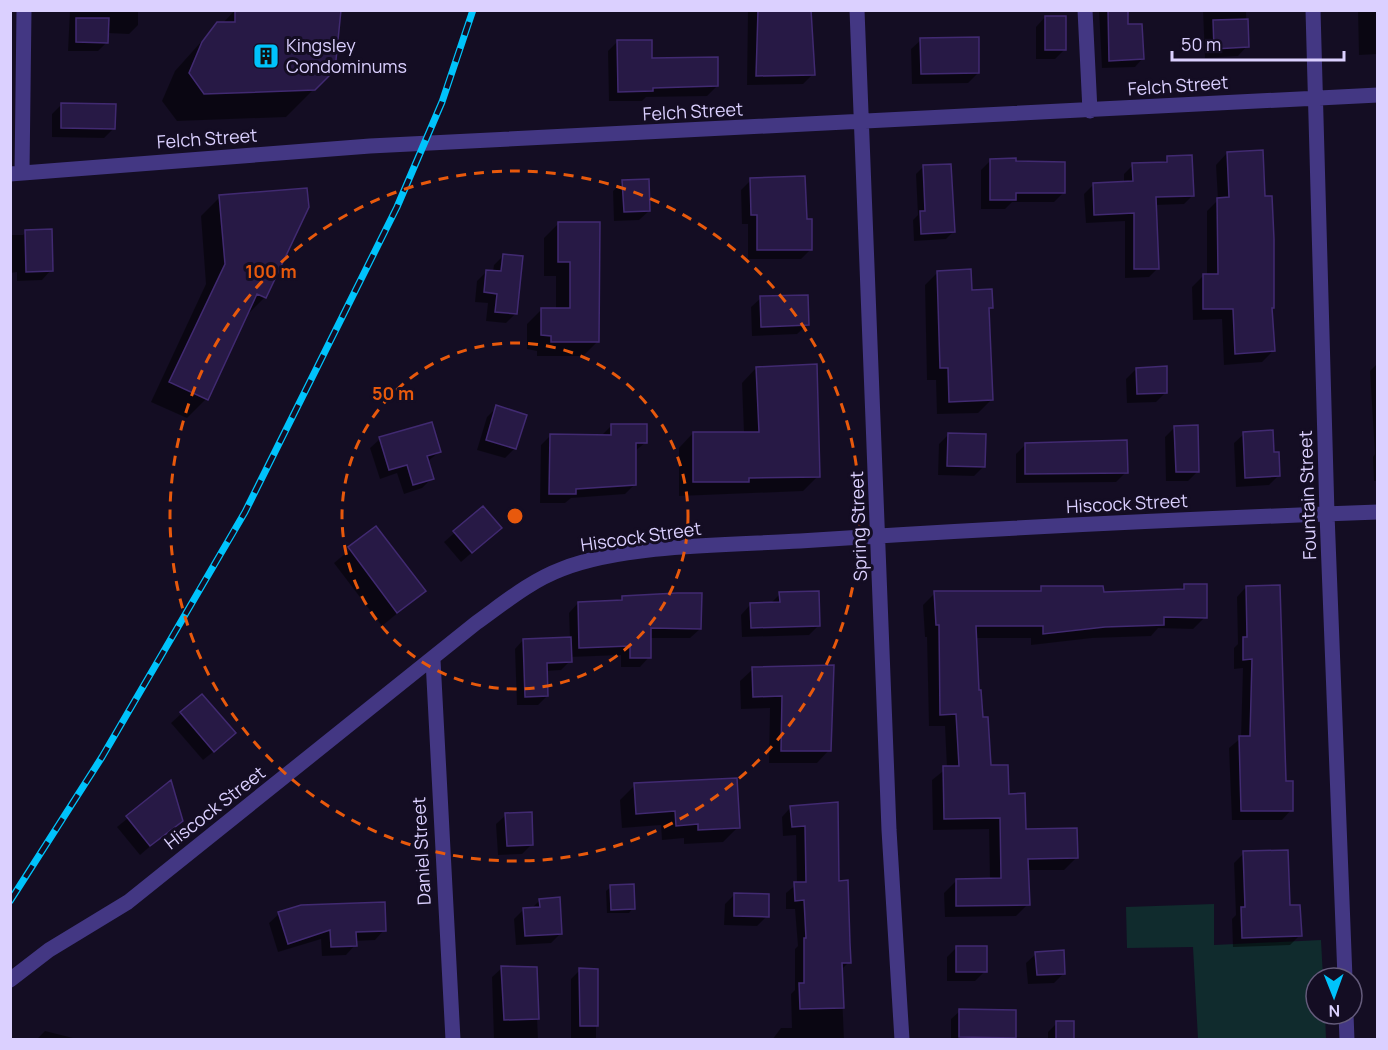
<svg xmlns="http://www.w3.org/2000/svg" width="1388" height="1050" font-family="Manrope,sans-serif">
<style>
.green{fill:#102b2d}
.shadow{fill:#0007}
.building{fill:#271945;stroke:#412a71;stroke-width:1.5}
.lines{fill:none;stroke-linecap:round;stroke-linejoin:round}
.minor{stroke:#433783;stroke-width:15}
.rail-casing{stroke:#00c3fb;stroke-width:7}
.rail{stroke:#140d23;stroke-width:4.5;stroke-dasharray:14;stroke-linecap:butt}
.ring{fill:none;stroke:#e8590c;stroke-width:3;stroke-dasharray:10 8}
.labels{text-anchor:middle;stroke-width:6;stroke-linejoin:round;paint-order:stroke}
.poi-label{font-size:18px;fill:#dbd0ff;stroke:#140d23;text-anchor:start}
.street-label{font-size:18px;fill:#dbd0ff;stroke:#140d23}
.centre{fill:#e8590c;stroke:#140d23;stroke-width:3}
.ring-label{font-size:18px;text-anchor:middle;font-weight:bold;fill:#e8590c;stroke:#140d23;stroke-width:6;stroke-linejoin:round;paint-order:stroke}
</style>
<rect width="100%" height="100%" fill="#140d23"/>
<path class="green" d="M1214 904V945L1321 940 1323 978H1316V1014H1325L1326 1039H1198L1193 947 1127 948 1126 907Z"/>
<path class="shadow" d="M70 10H138V25L129 34 107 33V42L98 51H68Z
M235 10 334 69 286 117 177 121 162 101 175 71 218 23H223Z
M748 10H811L813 74 803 84 747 85Z
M1099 10H1126L1127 26 1142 59 1135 67 1102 68Z
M1203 10H1246L1247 46 1238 56 1205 58Z
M1358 10H1378V54L1359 55Z
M1045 17 1065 49 1055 59H1036V27Z
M921 40 978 73 968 83 912 84 911 49Z
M617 42 651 60 717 86 707 96 646 97 642 101H609L608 51Z
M62 104 114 128 104 138 52 137V114Z
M1227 153 1264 198 1273 351 1262 362 1224 365 1222 319 1193 320 1192 287 1203 276 1207 275V211L1218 200 1216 165Z
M1168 158 1193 195 1184 204 1155 205 1158 268 1149 277 1125 278V221L1086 223 1084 194 1093 185 1124 183V174L1133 165 1162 164Z
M991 160 1063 193 1054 202H1012L1005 209H981V170Z
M924 166 954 231 946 239 914 241 913 220 918 215 916 174Z
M751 180 810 250 801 259H748V224H742L741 190Z
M623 182 649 211 639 220 614 221 613 191Z
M220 197 265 297 246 316 206 399 187 418 151 402 206 284 201 216Z
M559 223 598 341 583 356H537V351L527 349V324L542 309H556V276H544V238Z
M26 232 51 270 42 280 17 281V272L10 273V235H23Z
M503 256 515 314 506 323 486 321 488 303 475 302 477 281 487 271 493 272 494 265Z
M938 272 991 307 988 311 991 400 978 413 937 414 936 380H927L925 285Z
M761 298 807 325 797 334 752 336 751 307Z
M1378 363V481H1374L1373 457 1375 454 1370 371Z
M756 368 818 476 803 491 679 496V448L693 433H744L742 383Z
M1136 369 1166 392 1156 402 1127 403 1126 379Z
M497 407 515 448 505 458 477 450 487 417Z
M612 425 646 442 634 452V485L625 494 571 498 565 503H540L541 445 550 436 602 435Z
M1175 427 1198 471 1188 481H1166L1165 437Z
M1244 434 1273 453 1279 475 1269 485 1236 487 1234 443Z
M948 435 984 466 974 476 938 475 939 444Z
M380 439 439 452 427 462 432 478 422 488 404 494 397 473 380 479 370 448Z
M1025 445 1126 472 1116 482 1016 483V454Z
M483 508 500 528 461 562 444 542Z
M376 528 424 591 382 626 334 563Z
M1185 585 1205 617 1193 629 1158 628 1151 636 1092 638 1031 645V638H975L977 692 989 767 1007 795 1024 831 1076 858 1064 870H1027L1028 904 1016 916 945 917 944 893 956 881 990 880 989 829 933 830 932 780 947 768 945 726H929L927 637H925L923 605 935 593H1037L1042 588 1102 594 1179 591Z
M1246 587 1280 692H1284V783L1291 810 1282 820H1232L1229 748 1241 738 1243 668 1234 669V648L1238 644 1237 597Z
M780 594 819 625 809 635 742 637 741 615 750 605 770 604Z
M623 597 700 629 690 638H649V657L640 667H621V655L570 657V661L561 670 546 671 547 696 538 705H517L515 649 523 640 570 639 569 613 578 603 618 602Z
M832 666 829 750 817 763H769L770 708 741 709 740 681 753 669Z
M201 696 224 743 203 760 171 723Z
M171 783 181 820 140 855 117 827Z
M635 785 738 827 723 842 684 844V838L662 840 661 825 622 828 620 800Z
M836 804 837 882 849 962 841 970 844 1040H772L781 1028H792L791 994 795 990V949L798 946 795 909H786V893L797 884 796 835 783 836 782 817 791 807Z
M506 815 532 844 522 854 498 855 496 824Z
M1244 853 1288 907 1300 935 1290 945 1233 947 1232 919 1236 915 1234 863Z
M611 887 633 908 629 913H607L606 891Z
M734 895 767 916 757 926 724 925 725 904Z
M540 900 561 933 551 943 516 945 514 919 524 909H531Z
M279 914 384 930 375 940 355 941V945L346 955 322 956 321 939 278 952 269 923Z
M957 947 985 971 975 981H947V957Z
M1036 954 1063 974 1054 983 1028 984 1026 963Z
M502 968 535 969 538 1040H494L492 977Z
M580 970H596V1040H571V979Z
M960 1011H1014V1040H951V1019Z
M1057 1023 1073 1040H1048V1032Z
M45 1031 81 1040H36Z"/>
<path class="building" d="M235 10H341L335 70 315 90 204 94 189 73 202 42 217 22H235Z
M758 10H811L815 75 756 76Z
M1108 10H1128V24H1142L1144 59 1109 61Z
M1045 16H1066V50H1045Z
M76 18H109L108 43 76 42Z
M1248 19 1249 47 1214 49 1213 20Z
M979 37V73L921 74 920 38Z
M617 40H652V58L718 57V86L653 88V91L618 92Z
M61 103 116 104 115 129 61 128Z
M1263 150 1265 196H1272L1274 239V308H1272L1275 351 1235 354 1233 309H1203V274H1218L1217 198 1229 197 1227 152Z
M1192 155 1194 196 1156 197 1159 269H1134V213L1094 215 1093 183 1133 181 1132 163 1167 162V156Z
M1016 158V161L1065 162V193H1016V200H990V159Z
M951 164 955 232 921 234 920 211H925L923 165Z
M805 176 807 219H812V250H757V215H751L750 178Z
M649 179 650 211 624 212 622 180Z
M307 188 309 207 266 298 257 294 208 400 169 382 225 264 219 195Z
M558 222H600L599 342H551V336L541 335V308H570V262H558Z
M52 229 53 271 26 272 25 230Z
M503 254 523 256 517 314 495 312 497 294 484 292 486 270 501 271Z
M971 269 972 290 992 289 993 308H989L993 400 949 402 948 368H940L937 271Z
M808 295 809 325 761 327 760 296Z
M817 364 820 477 749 478V482H693V432H759L756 367Z
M1167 366V393L1137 394 1136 368Z
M496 405 527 415 516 449 486 440Z
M432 422 441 452 427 456 434 479 413 485 407 465 389 470 379 437Z
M611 424H647V443H636V485L576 489V494H549L550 434 611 435Z
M1198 425 1199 472H1176L1174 426Z
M1273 430 1274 452H1279L1280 476 1245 478 1243 432Z
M948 433 986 434 985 467 947 466Z
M1127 440 1128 473 1025 474V443Z
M483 506 502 528 472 553 453 531Z
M376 526 426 591 397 613 348 547Z
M1184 584H1207V618L1164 617V625L1105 627 1043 634V626H976L979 690H981L983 717H988L991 765H1008L1009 794 1025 793 1026 829 1077 828 1078 858 1028 859 1030 905 956 906V879L1001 878 1000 818 944 819 943 766H959L956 714 940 715 939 625H936L934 591H1041V586H1103L1104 592 1184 589Z
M1280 585 1286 781H1293V811H1241L1239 736H1250L1252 659 1243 660V637H1247L1246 586Z
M819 591 820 626 751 628 750 603 780 602 779 592Z
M677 593H702L701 629 651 628V658H630V646L579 648 578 602 622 600V596Z
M571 637 572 662 547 663 548 696 525 697 523 639Z
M834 665 831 751H781L782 696 753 697 752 667Z
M202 694 236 733 214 752 180 712Z
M737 778 740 828 698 830V824L676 826 675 811 636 814 634 783Z
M171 780 183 821 150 846 126 816Z
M838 802 839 881 848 880 850 943 851 963H842L844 1008 800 1009 799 983H804V938H806L804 900 795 901 794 882H806L805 826 792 827 790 806Z
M532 812 533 845 507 846 505 813Z
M1288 850 1290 905H1300L1302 936 1242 938 1241 907H1245L1243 851Z
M634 884 635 909 611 910 610 885Z
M734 893 769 894V917L734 916Z
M560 897 562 934 525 936 523 908 540 907 539 899Z
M385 902 386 931 356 932 357 946 331 947 330 930 288 944 278 912 301 905Z
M956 946H987V972H956Z
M1064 950 1065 974 1037 975 1035 952Z
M501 966 537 967 539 1019 504 1020Z
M579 968 598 969V1026H580Z
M959 1009 1016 1010V1038L959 1037Z
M1056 1021H1074V1040H1056Z"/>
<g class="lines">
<path class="minor" d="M857 10 889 830 902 1040
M1085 10 1090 111
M1313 10 1327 514 1345 978
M22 173 24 10
M10 174 370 146 1378 95
M433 660 453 1040
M10 980 49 950 128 902 476 623C504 603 530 581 562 569 626 544 730 545 800 541 992 528 1185 519 1378 512
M1346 1014 1347 1040"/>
<defs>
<path id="rail" d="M10 901 102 757 245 512 397 207 442 102 473 10"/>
</defs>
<use href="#rail" class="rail-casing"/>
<use href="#rail" class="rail"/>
</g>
<g class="ring">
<circle cx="515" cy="516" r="173"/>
<circle cx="515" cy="516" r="345"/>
</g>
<defs>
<symbol id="building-square" viewBox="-11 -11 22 22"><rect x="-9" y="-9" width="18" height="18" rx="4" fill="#00c3fb" stroke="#140d23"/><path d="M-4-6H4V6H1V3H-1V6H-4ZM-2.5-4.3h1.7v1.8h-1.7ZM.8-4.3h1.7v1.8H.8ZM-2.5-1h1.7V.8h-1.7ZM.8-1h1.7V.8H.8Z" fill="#111"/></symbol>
</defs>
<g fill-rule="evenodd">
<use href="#building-square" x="251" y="41" width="30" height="30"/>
</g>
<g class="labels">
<g class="poi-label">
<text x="286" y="52">Kingsley<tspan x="286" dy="21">Condominums</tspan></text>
</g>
<g class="street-label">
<text transform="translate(1178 86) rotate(-4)" y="6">Felch Street</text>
<text transform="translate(693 112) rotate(-3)" y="6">Felch Street</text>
<text transform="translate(207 139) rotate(-4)" y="6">Felch Street</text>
<text transform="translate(1308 495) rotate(-92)" y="6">Fountain Street</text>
<text transform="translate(1127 504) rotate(-3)" y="6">Hiscock Street</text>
<text transform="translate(859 526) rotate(-92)" y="6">Spring Street</text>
<text transform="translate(641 537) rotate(-8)" y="6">Hiscock Street</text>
<text transform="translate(215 808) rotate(-38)" y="6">Hiscock Street</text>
<text transform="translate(422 851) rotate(-93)" y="6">Daniel Street</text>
</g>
</g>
<circle cx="515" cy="516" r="9" class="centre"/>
<g class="ring-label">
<text x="271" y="278">100 m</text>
<text x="393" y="400">50 m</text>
</g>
<rect width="1388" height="1050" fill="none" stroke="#dbd0ff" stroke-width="24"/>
<g transform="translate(1334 996) rotate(179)"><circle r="28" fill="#140d23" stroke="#645b7b" stroke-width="1.5"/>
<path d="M0-4.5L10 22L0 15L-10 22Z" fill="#00c3fb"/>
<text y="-9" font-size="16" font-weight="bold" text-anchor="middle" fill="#dbd0ff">N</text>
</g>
<path d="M1172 51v9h172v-9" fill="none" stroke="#dbd0ff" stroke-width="3"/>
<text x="1181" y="51" font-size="18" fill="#dbd0ff" stroke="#140d23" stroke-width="4.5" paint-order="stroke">50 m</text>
</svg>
